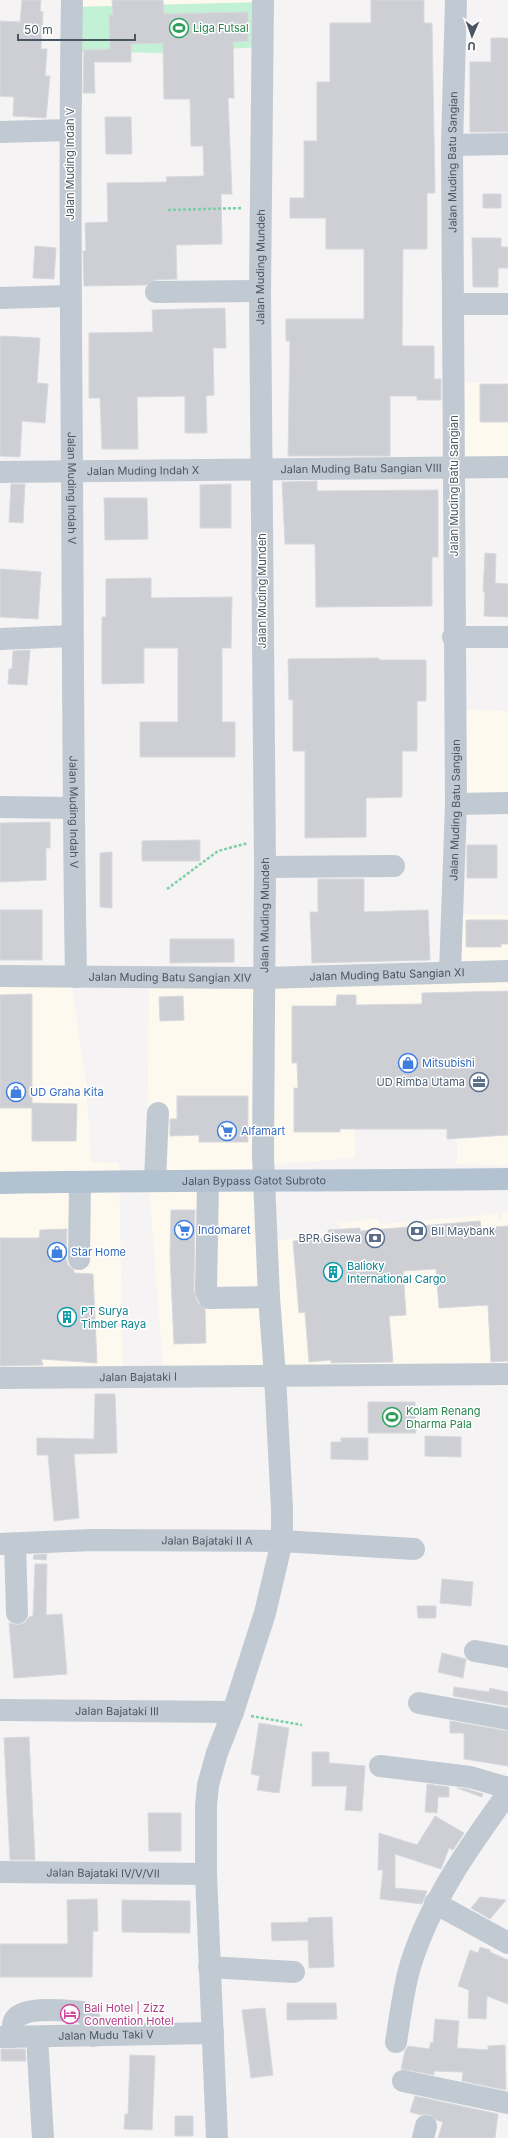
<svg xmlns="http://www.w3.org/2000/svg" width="508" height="2138" font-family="Inter,sans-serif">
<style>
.commercial{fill:#fdf9ef}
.green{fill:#c3f1d5}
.building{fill:#cdcfd5;stroke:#d7d9de}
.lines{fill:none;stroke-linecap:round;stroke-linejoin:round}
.path{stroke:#7ad0a6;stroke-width:2.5;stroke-dasharray:3 2;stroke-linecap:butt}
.minor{stroke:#c1cad2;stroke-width:22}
.major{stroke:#b3c2d1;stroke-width:22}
.labels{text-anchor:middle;stroke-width:3;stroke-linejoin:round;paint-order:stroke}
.leisure-label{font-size:11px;fill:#27864d;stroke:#fff;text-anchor:start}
.street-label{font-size:11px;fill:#4a5661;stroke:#fff}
.shop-label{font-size:11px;fill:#366cbe;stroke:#fff;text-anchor:start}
.service-label{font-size:11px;fill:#4e5e75;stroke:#fff;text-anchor:end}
.culture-label{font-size:11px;fill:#0d838f;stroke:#fff;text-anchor:start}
.hotel-label{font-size:11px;fill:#b23c85;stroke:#fff;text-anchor:start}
</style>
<rect width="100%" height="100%" fill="#f5f3f3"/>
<path class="commercial" d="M71 0H263V2L71 7Z
M508 382V468L462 469 460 383Z
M457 709 508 711V800L462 804Z
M454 914 508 915V1166L457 1164V1130L355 1127V1158L266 1165V1242L342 1231 339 1223 378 1218 380 1224 498 1214V1219H502L503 1212 508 1211V1378H164L147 1163 149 973 454 965Z
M69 969 86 1080 91 1162 119 1163 123 1378 0 1376V970Z"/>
<path class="green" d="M263 2 261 47 159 53 75 51 71 7Z"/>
<path class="building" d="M22 0H41L40 11 43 12 41 49H47L45 76H50L46 118 13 116 14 97 0 96V21L20 22Z
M112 0H163L164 14 248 12V41L233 42 234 98H228L232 194H221L222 244 176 245 177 279 155 280 146 285 84 286 83 251H86L85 223 108 222 107 183 167 182 166 177 204 176 203 146H191L190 99H164L163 43 131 44V62H94L95 93H83L84 50 110 49 109 15H113Z
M371 0H424V23H432L435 193H427V249H403L402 345 403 346H434V379H441V400H417V396H390V456H288L290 341H286V319H364V249H326V218H290V198H304V141H317V82H330V23H371Z
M491 38H508V132H470V62H491Z
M105 117H131L132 154H106Z
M483 194H501V208H483Z
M472 238H501V247H508V268H498V287H473Z
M35 246 56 248 54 279 33 278Z
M225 308 226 348H213L214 395 206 396 207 433H185V396L137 397 138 449H102L100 398H89V333L153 332 152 310Z
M0 336 40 338 37 383 48 384 45 423 22 421 20 457 0 456Z
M480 384H508V422H480Z
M317 481V491L438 490V557H432V606L316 607 315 544H285L282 482Z
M11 484H25L23 523 9 522Z
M231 484V528H200V485Z
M104 498H147L148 539 105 540Z
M485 553 496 554 495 583 508 584V617L484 616 485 592H483Z
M0 569 41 572 38 619 0 617Z
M151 578V598L232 597 231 648H222V722H235V757H140V722H178V648H144V683L102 684V617H106V579Z
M30 650 27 685 8 684 9 669H12L13 651Z
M379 658V660H426V701H417V751H402V797L366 798V837L305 838V751H293V700H289L288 659Z
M50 822V848H46V880L0 882V823Z
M200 840V861H142V841Z
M467 845H497V878H467Z
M112 852V908L100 907V853Z
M318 879H364V912L428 910 430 960 312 963 310 912H318Z
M0 910H42V960H0Z
M466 920H508V944H501V947H466Z
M170 939H234V962L170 963Z
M508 991V1135L447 1139V1129H340V1132H294V1088H298L297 1063H292V1006H336L337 995H356V1005L422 1004V993Z
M32 994V1103L77 1104 76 1141H32V1108H0V995Z
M183 996 184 1020 160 1021 159 997Z
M177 1096H248V1142H199V1135L170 1136V1119H177Z
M171 1210H195L194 1291 198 1303 205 1309 206 1343 174 1344 170 1255Z
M480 1221 481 1228 508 1226V1361L491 1362 488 1305 439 1308 436 1269 403 1271 406 1315 389 1316 393 1362 331 1363V1360L309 1362 305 1312 299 1313 293 1241 329 1238 328 1230 360 1228V1231Z
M67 1229 66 1259 68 1265 74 1270V1273L93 1274 97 1363 41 1359 43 1365 0 1366V1238H39L40 1230Z
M95 1394H115L117 1453 74 1454 79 1518 54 1521 48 1455H37V1438L94 1439Z
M368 1402H415L416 1433H368Z
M425 1436 461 1437V1457L425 1456Z
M341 1438H368V1460L331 1459V1442H341Z
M47 1554 46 1560 33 1559 34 1555Z
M35 1564H47L46 1615 62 1614 67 1674 14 1678 9 1623 18 1625 24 1623 29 1617 33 1616Z
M442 1579 473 1582 471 1606 440 1603Z
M417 1606H436V1618H418Z
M442 1653 466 1659 463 1678 438 1672Z
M454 1687 489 1692 490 1688 508 1692V1706L453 1696Z
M450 1721 508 1731V1766L464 1759V1733H450Z
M259 1723 289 1728 279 1793 257 1790 260 1776 251 1774Z
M29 1737 35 1860H10L4 1738Z
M312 1752H329V1763L365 1766 362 1811 345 1810 347 1786H312Z
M427 1784 449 1787V1797H438L437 1813 425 1812Z
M457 1788 467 1789 483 1794 482 1797Z
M148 1813H181V1851H149Z
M435 1816 464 1833 453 1850 449 1848 441 1869 395 1854V1888L427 1891 422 1904 380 1899 383 1870H378L379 1833 417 1845Z
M480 1897 506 1900 490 1919 471 1908Z
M97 1899 98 1931H93L92 1977H0V1944H68L67 1900Z
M122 1900 190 1901V1933L122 1932Z
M332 1917 334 1967 309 1968 308 1940 272 1941 271 1923 308 1922V1918Z
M480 1947 490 1950V1952L508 1960V2004L487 1996 486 2019 468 2018 469 1990 458 1986 470 1950 478 1953Z
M287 2003H336L337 2019 287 2020Z
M265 2008 273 2075 251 2078 242 2010Z
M435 2019 459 2021 457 2048 488 2050V2046L505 2045 506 2090 462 2081 463 2072 434 2071V2075L401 2069 405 2051 408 2046 429 2049 431 2042 433 2043Z
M1 2049H25L26 2061H1Z
M130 2055 155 2056 152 2130 124 2129 125 2114H128Z
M415 2096 498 2114 495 2138H438L443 2122 436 2120 429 2114 421 2115 410 2112Z
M175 2116H193V2136H175Z"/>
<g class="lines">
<path class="path" d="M168 210 243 208
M167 889 218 851 248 843
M251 1716 302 1725"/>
<g class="minor">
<path id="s1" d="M72 0C69 157 71 314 72 471 73 640 73 808 76 977"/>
<path d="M0 132 69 130"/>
<path d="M452 145 508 144"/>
<path d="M156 292 260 291"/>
<path d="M0 298 69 296"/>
<path d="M454 304H508"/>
<path id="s2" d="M0 472 508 467"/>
<path d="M453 637H508"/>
<path d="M0 639 72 636"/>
<path d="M456 804 508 803"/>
<path d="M0 807 73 808"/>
<path d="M265 867 394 866"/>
<path id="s3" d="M450 972 456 804 452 145 456 0"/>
<path id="s4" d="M0 976 265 978 508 971"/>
<path d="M155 1180 158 1113"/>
<path d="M208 1182 206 1291 209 1298 269 1297"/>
<path d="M79 1259 80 1182"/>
<path id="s5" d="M0 1378 508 1374"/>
<path id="s6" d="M0 1544 92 1540 282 1541 414 1549"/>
<path d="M15 1544 17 1613"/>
<path d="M475 1651 508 1657"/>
<path d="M419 1703 508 1719"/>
<path id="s7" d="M0 1710 233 1712"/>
<path d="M380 1766 470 1777 508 1788"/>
<path id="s8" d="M0 1872 206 1874"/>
<path d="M435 1903 508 1943"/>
<path d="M209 1967 294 1972"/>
<path id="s9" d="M0 2037 213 2033"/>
<path d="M13 2037C13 2032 12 2025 14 2021 21 2005 67 2011 82 2012 92 2017 92 2026 93 2036"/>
<path d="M37 2037 43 2138"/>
<path d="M396 2042C400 2017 403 1993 409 1970 428 1904 469 1847 508 1793"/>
<path d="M403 2081 508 2103"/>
<path id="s10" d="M217 2138 206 1874V1806L208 1785 217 1753 233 1712 265 1613 282 1541V1509L275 1376 269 1297 263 1156 265 867 260 291 263 0"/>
<path d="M423 2138 426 2126"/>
</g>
<path class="major" id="s11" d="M0 1183C169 1180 339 1181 508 1179"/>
</g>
<defs>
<symbol id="stadium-ring" viewBox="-11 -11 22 22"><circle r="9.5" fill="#fff" stroke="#2e9e5b" stroke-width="1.5"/><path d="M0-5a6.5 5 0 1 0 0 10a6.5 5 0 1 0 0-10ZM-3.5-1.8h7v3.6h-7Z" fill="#2e9e5b"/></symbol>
<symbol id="shop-ring" viewBox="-11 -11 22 22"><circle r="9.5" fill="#fff" stroke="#3f7fe0" stroke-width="1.5"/><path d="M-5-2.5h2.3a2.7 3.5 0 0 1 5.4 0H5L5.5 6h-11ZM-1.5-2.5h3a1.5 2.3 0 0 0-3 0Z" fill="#3f7fe0"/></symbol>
<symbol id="office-ring" viewBox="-11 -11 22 22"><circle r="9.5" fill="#fff" stroke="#5c6f8a" stroke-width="1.5"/><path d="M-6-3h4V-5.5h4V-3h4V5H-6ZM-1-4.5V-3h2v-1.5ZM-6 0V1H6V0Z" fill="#5c6f8a"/></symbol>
<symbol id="supermarket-ring" viewBox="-11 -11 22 22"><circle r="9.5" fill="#fff" stroke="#3f7fe0" stroke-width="1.5"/><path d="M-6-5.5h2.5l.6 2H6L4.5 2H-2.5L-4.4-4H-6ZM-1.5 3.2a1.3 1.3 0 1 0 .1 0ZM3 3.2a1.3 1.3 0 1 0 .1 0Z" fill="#3f7fe0"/></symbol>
<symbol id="bank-ring" viewBox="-11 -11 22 22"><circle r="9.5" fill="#fff" stroke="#5c6f8a" stroke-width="1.5"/><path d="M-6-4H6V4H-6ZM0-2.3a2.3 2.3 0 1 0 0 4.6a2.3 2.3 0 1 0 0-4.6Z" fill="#5c6f8a"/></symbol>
<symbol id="building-ring" viewBox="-11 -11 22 22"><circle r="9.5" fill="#fff" stroke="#0f9aa8" stroke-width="1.5"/><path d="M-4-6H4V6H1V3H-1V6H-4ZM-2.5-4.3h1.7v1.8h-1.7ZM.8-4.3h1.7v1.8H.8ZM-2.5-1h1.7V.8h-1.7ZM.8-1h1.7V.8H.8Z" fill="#0f9aa8"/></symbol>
<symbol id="hotel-ring" viewBox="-11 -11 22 22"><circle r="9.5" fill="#fff" stroke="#d1479c" stroke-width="1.5"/><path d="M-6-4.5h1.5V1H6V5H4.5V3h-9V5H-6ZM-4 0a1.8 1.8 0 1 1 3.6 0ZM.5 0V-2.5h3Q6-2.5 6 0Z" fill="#d1479c"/></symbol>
</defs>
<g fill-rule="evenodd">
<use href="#stadium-ring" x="168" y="17" width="22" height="22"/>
<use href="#shop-ring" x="397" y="1052" width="22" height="22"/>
<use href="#office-ring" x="468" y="1071" width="22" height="22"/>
<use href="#shop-ring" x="5" y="1081" width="22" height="22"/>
<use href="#supermarket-ring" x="216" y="1120" width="22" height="22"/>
<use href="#supermarket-ring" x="173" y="1219" width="22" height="22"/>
<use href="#bank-ring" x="406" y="1220" width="22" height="22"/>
<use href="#bank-ring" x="364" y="1227" width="22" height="22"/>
<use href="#shop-ring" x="46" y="1241" width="22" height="22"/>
<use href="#building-ring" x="322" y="1261" width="22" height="22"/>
<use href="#building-ring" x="56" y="1306" width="22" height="22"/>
<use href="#stadium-ring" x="381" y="1406" width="22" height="22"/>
<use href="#hotel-ring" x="59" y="2003" width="22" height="22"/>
</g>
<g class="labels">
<g class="leisure-label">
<text x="193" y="32">Liga Futsal</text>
<text x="406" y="1415">Kolam Renang<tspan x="406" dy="13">Dharma Pala</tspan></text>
</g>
<g class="street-label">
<text dy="4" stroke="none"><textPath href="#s3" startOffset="810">Jalan Muding Batu Sangian</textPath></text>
<text transform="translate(70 164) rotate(-90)" y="4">Jalan Muding Indah V</text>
<text dy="4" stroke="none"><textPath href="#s10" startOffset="1883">Jalan Muding Mundeh</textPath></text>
<text dy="4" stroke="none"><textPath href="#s2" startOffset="361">Jalan Muding Batu Sangian VIII</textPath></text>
<text dy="4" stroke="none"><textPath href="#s2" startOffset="143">Jalan Muding Indah X</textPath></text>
<text transform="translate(454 486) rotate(-90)" y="4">Jalan Muding Batu Sangian</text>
<text dy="4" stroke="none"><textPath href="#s1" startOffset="488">Jalan Muding Indah V</textPath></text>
<text transform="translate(262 591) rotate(-90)" y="4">Jalan Muding Mundeh</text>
<text dy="4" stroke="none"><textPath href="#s3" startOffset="162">Jalan Muding Batu Sangian</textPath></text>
<text dy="4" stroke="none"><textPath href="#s1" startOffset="812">Jalan Muding Indah V</textPath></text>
<text dy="4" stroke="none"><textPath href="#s10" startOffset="1235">Jalan Muding Mundeh</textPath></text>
<text dy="4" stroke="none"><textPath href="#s4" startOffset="387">Jalan Muding Batu Sangian XI</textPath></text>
<text dy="4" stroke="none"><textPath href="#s4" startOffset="170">Jalan Muding Batu Sangian XIV</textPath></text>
<text dy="4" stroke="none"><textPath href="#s11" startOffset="254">Jalan Bypass Gatot Subroto</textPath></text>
<text dy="4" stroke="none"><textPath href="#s5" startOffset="138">Jalan Bajataki I</textPath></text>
<text dy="4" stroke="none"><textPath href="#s6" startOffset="207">Jalan Bajataki II A</textPath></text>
<text dy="4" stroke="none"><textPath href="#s7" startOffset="117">Jalan Bajataki III</textPath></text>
<text dy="4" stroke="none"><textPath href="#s8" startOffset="103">Jalan Bajataki IV/V/VII</textPath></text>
<text dy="4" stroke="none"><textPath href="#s9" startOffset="106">Jalan Mudu Taki V</textPath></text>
</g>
<g class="shop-label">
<text x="422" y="1067">Mitsubishi</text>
<text x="30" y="1096">UD Graha Kita</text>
<text x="241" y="1135">Alfamart</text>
<text x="198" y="1234">Indomaret</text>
<text x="71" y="1256">Star Home</text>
</g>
<g class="service-label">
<text x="465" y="1086">UD Rimba Utama</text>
<text x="431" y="1235" text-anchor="start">BII Maybank</text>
<text x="361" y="1242">BPR Gisewa</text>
</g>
<g class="culture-label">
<text x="347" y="1270">Balioky<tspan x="347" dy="13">International Cargo</tspan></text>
<text x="81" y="1315">PT Surya<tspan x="81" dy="13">Timber Raya</tspan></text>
</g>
<g class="hotel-label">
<text x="84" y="2012">Bali Hotel | Zizz<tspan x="84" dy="13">Convention Hotel</tspan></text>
</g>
</g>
<g transform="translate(472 36) rotate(182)" stroke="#ffffff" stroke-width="3" paint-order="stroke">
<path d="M0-3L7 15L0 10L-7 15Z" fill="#4a5661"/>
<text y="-6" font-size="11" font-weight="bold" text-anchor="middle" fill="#4a5661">U</text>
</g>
<path d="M18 34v6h117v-6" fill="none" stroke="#4a5661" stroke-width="2"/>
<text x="24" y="34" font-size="12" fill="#4a5661" stroke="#ffffff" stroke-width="3" paint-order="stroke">50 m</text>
</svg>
